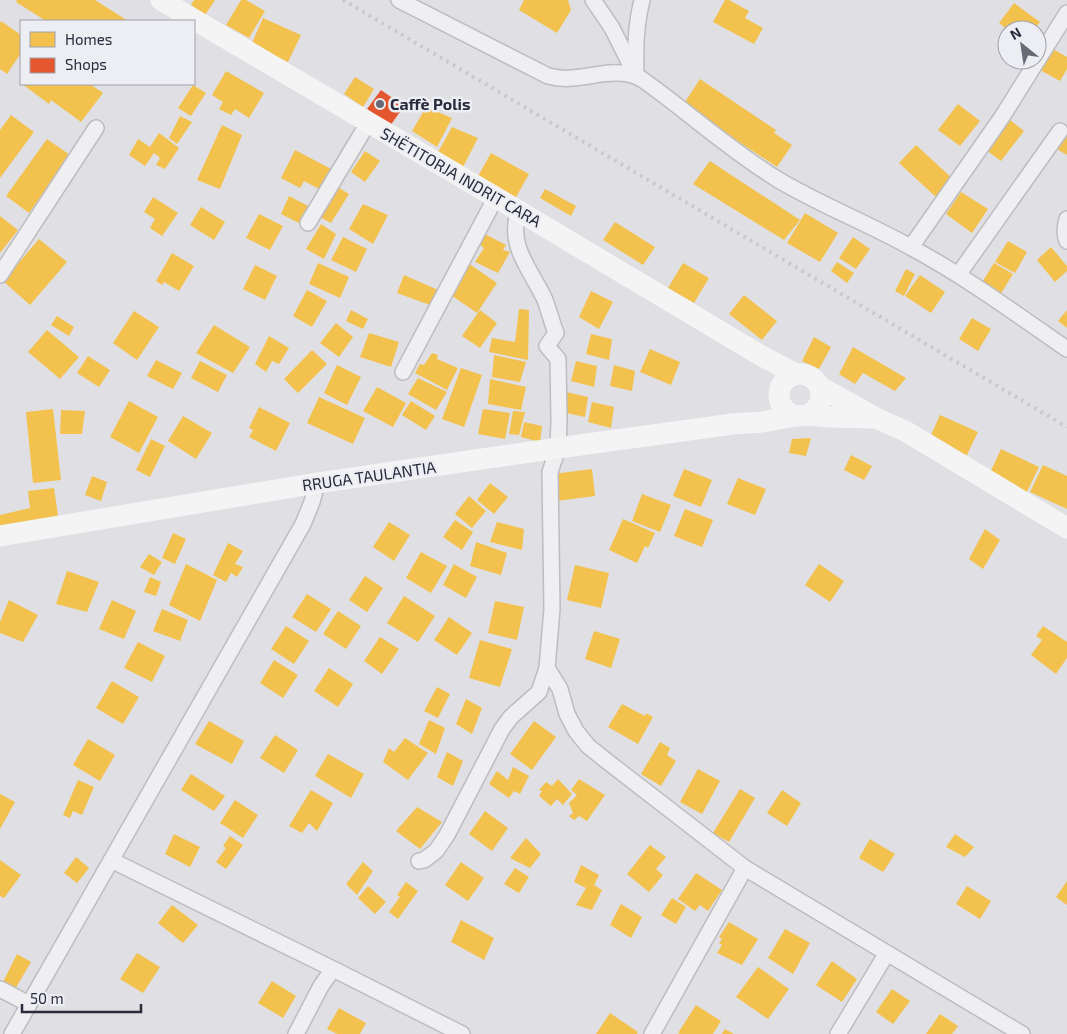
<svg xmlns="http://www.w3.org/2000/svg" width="1067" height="1034" font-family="'Exo 2',sans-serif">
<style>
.homes{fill:#f2c14e}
.shops{fill:#e4572e}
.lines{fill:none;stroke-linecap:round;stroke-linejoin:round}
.street-casing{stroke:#bdbdc1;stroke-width:18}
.street{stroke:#efeff1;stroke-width:15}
.secondary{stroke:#f4f4f5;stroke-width:21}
.rail{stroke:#c8c8cc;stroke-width:4;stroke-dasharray:2.5 5;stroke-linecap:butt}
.poi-dot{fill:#696a76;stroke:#edeef4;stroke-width:2}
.labels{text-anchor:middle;stroke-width:5;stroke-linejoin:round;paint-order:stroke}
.poi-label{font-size:16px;font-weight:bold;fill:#292a3b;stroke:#edeef4;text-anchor:start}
.street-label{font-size:16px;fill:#292a3b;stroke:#edeef4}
</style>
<rect width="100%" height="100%" fill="#e0e0e4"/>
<path class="homes" d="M17 0H95L128 21H67L65 20V21H46L16 2Z
M194 0H215L205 15 191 5Z
M241 0H246L265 11 249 38 226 25Z
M524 0H568L571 10 557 33 519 10Z
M725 0H729L749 11 745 18 763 28 754 44 713 22Z
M1014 3 1040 22 1034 30H1008L999 23Z
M263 18 301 35 288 62 251 45Z
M1 21 21 35V53L7 74 0 69V23Z
M1053 49 1067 57V69L1060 81 1040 70Z
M226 71 264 93 249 118 235 109 231 115 219 109 223 102 212 95Z
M355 77 374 89 363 107 344 94Z
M700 79 776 130 774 133 792 145 777 167 683 105Z
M22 84H90L103 93 81 122 51 100 49 104Z
M193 85 206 93 191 116 178 108Z
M958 104 980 121 960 146 938 130Z
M426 107 452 118 437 147 412 131Z
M11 115 34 132 0 178V130Z
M180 116 192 122 177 144 169 138Z
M1010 120 1024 131 1001 161 986 150Z
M222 125 242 135 220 189 197 180Z
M452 127 478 138 463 167 438 152Z
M1067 129V155L1055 148Z
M159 133 179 148 165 169 156 165 160 158 154 153 145 166 129 155 138 139 150 147Z
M47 139 70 155 29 213 6 196Z
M916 145 953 179 936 197 899 163Z
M295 150 333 170 323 191 304 181 300 188 281 178Z
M365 151 380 161 365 182 351 172Z
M491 153 529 174 515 199 477 178Z
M710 161 800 220 784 240 693 184Z
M336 186 349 194 331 223 318 216Z
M545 189 576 206 571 216 540 198Z
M961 192 988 209 972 233 946 214Z
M289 196 312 208 303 225 281 214Z
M153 197 178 213 162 236 150 228 155 219 144 212Z
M363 204 388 215 373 244 349 229Z
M201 207 225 222 214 240 190 225Z
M805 213 838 233 820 262 787 243Z
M259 214 283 226 270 250 246 238Z
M0 216 18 230 0 253Z
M615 222 655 247 643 265 603 240Z
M321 224 336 234 324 259 306 249Z
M485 234 506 245 503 250 510 252 498 273 475 262 484 248 479 244Z
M343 237 367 249 356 272 331 260Z
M853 237 870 249 856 269 839 258Z
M39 239 67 262 30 305 3 281Z
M1008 241 1027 252 1015 273 995 262Z
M1051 247 1067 266V271L1055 282 1037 260Z
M172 253 194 266 179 291 164 282 162 285 156 281Z
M837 262 854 273 847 283 831 271Z
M318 263 349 277 340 298 309 284Z
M468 263 497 283 477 313 448 293Z
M683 263 709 278 694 303 668 288Z
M994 263 1013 274 1000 295 981 284Z
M255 265 277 276 265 300 243 289Z
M906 269 915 274 904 296 895 291Z
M404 275 438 290 430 305 397 293Z
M920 275 945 292 931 313 905 296Z
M307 290 327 301 312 327 293 316Z
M591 291 613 302 599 329 579 317Z
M744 295 777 321 762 340 729 314Z
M519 309 529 310 528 360 489 352 492 338 515 342Z
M351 310 368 319 363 329 346 321Z
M480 310 497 323 480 348 462 336Z
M1067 310V328L1058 321Z
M134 311 159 327 137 360 113 343Z
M57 316 74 327 69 336 51 325Z
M972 318 991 329 978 351 959 339Z
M336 323 353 337 339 357 320 343Z
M214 325 250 347 233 373 196 353Z
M47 330 79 357 60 379 28 352Z
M369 333 399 342 391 367 360 357Z
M591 334 612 339 609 360 586 354Z
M269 336 289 348 279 364 272 361 266 372 255 364Z
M814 337 831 347 819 369 802 361Z
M853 347 906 378 895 391 863 373 855 384 839 374Z
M650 349 680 362 671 385 640 372Z
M312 350 327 364 298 393 284 379Z
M432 353 438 355 437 359 458 368 447 390 415 373 420 364 424 365Z
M494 355 526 362 520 382 492 377Z
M88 356 110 370 99 387 77 373Z
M156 360 182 373 173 389 147 376Z
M200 361 227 375 218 392 191 378Z
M576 361 597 366 594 387 571 381Z
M337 365 361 377 347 405 324 393Z
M614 365 635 371 632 391 610 386Z
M461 368 482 375 464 427 442 419Z
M418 378 447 392 436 410 408 394Z
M490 379 526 387 521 410 488 404Z
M377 387 406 403 393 427 363 411Z
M566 392 588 397 585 417 562 412Z
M319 397 365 418 353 444 307 423Z
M129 401 158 417 139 453 110 437Z
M411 401 435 416 426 430 402 415Z
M592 402 614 407 611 428 588 422Z
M259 407 290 423 276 451 249 437 253 430 249 428Z
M53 409 61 480 33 483 26 412Z
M483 409 510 413 505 439 478 434Z
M61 410 85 411 82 434H60Z
M513 411 525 412 519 435 509 434Z
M940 415 978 432 965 459 928 442Z
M183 416 212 433 196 459 168 441Z
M524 422 542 426 540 442 521 437Z
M811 438 806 456 789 453 792 439Z
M151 439 165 446 150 477 136 470Z
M1001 449 1039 467 1026 494 988 477Z
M851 455 872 466 864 480 844 470Z
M1043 465 1067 476V509L1030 492Z
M592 469 595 496 557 501 553 474Z
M684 469 712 480 701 507 673 496Z
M92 476 107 482 101 501 85 495Z
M738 478 766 489 755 515 727 504Z
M490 483 508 497 494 514 477 500Z
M54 488 58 516 0 526V515L30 508 28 491Z
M642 494 671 505 660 532 632 521Z
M469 496 486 511 472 528 455 514Z
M685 509 713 520 702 547 674 536Z
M623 519 655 533 648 548 645 546 637 563 609 550Z
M455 520 473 532 462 550 443 537Z
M389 522 410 535 394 561 373 547Z
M497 522 524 529 522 550 490 542Z
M985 529 1000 540 983 569 969 559Z
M173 533 186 539 175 564 162 558Z
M476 542 507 553 501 575 470 566Z
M228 543 243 551 235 564 243 567 237 577 231 573 226 582 213 575Z
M421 552 447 566 431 593 406 578Z
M149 554 162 562 154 575 140 567Z
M186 564 217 580 200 621 169 605Z
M454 564 477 577 466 598 443 585Z
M819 564 844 581 830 602 805 585Z
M575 565 609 573 601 608 567 600Z
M67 571 99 582 87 612 56 604Z
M365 576 383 588 367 612 349 600Z
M150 577 161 582 156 596 144 592Z
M307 594 331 609 316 632 292 617Z
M404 596 435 616 418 642 387 623Z
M9 600 38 615 23 642 0 633V622Z
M112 600 136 611 124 639 99 629Z
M495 601 524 607 517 640 488 633Z
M162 609 188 620 180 641 153 631Z
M338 611 361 626 346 649 323 634Z
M449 617 472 633 457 655 434 640Z
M286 626 309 641 294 664 271 649Z
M1043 626 1067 642V658L1056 674 1031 655 1042 640 1036 636Z
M594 631 620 639 611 668 585 659Z
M380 637 399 649 382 674 364 661Z
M480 640 512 649 500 687 469 678Z
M138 642 165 656 152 682 124 668Z
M274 660 298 675 283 698 260 683Z
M329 668 353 684 338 707 314 691Z
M112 681 139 697 123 724 96 708Z
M437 687 450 694 438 718 424 711Z
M466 699 482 708 472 734 456 724Z
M622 704 645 716 646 713 653 717 638 744 608 727Z
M429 720 445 728 436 754 419 744Z
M209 721 244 741 232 764 195 744Z
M534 721 556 737 532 770 510 754Z
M275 735 298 750 284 773 260 758Z
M405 738 428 753 408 780 383 762 389 748 394 752Z
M88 739 115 755 100 781 73 765Z
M660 742 670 748 667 755 676 761 661 786 641 774Z
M447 752 463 761 453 786 437 777Z
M328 754 364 774 351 798 315 776Z
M513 767 529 776 520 794 514 791 509 798 489 784 497 771 508 780Z
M698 769 720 781 702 814 680 802Z
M191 774 225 796 214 811 181 790Z
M558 779 572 794 563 805 557 799 551 806 539 796 542 791 539 790 546 782 552 786Z
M579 779 605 795 587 821 579 816 574 820 569 816 573 813 569 803 577 795 571 790Z
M78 780 94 787 82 815 73 811 70 818 63 815Z
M740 789 755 798 729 842 713 833Z
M311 790 333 803 317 831 309 823 302 833 289 826Z
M782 790 801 803 787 826 767 813Z
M0 794 15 802 0 829Z
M235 800 258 815 243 838 220 823Z
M417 807 442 822 420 849 396 831Z
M485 811 508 828 492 851 469 834Z
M174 834 200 847 190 867 165 854Z
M955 834 974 847 965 857 946 847Z
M230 836 243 845 226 869 216 862 226 848 223 846Z
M526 838 541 854 530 868 510 858Z
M870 839 895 854 883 872 859 858Z
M650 845 666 857 656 869 663 875 649 892 627 874Z
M76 857 89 868 77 883 64 873Z
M0 860 21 875 4 898 0 896Z
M363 862 373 871 357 895 346 884Z
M461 862 484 878 468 901 445 885Z
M581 865 599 875 594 885 602 890 592 910 576 905 586 888 574 882Z
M515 868 529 877 519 893 504 884Z
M696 873 722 890 708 911 700 905 695 911 678 899Z
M1067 881V905L1056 897Z
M406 882 418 891 398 919 389 912 400 897 397 895Z
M368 886 386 902 375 914 358 898Z
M967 886 991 901 980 919 956 904Z
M672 898 686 907 676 924 661 915Z
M621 904 642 917 631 938 610 925Z
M172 905 198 925 183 943 158 923Z
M461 920 494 938 484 960 451 942Z
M729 922 758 939 742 965 717 953 722 945 719 943 722 939 719 937Z
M785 929 810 943 793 974 768 958Z
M137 953 160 967 143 993 120 979Z
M17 954 31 962 14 991 2 984Z
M832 961 857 979 842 1002 816 985Z
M758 967 789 989 768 1019 736 997Z
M272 981 296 996 283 1018 258 1003Z
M892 989 910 1001 893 1024 876 1012Z
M696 1005 721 1021 713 1034H680L678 1033Z
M339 1008 366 1023 360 1034H337L327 1029Z
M610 1013 638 1032 637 1034H596Z
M940 1014 958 1026 952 1034H926Z
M725 1029 734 1034H722Z"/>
<path class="shops" d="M381 90 404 106 390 126 367 109Z"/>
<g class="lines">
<defs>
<path id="street" d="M399 0 548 76C556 78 564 79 572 78 590 77 610 70 628 74 634 75 639 77 643 80 688 112 730 150 777 179 820 205 868 223 912 248 966 277 1016 314 1067 349
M593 0 612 28 636 76
M636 72C635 48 636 23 642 0
M519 211C506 245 532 271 545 300 549 311 552 323 556 333L547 346 558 359 559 421 558 448 550 472 552 609 547 668 560 689 567 714 576 731 588 746 608 762 745 868 1022 1034
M1067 219C1065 226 1064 234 1067 241
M308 223 368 123
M911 247 1002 117 1067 13
M0 275 96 128
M958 275 1060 131
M403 372 496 197
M111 860 333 969 321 986 296 1034
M419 861 424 860 436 851 447 835 502 729 511 717 539 692 547 668
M333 969 462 1034
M0 989 29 1004
M12 1034 303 524 312 502 317 483
M652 1034 745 868
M838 1034 887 953"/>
</defs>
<use href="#street" class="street-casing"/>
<use href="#street" class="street"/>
<path class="secondary" d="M161 0 507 204 760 355 796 374
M779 395a21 21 0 1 1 42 0a21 21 0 1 1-42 0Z
M820 387 876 418 907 432 1067 528
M808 415 828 417 873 418
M0 536 317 483 558 448 733 424 762 422 796 416"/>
<path class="rail" d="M343 0 1067 427"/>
</g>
<circle class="poi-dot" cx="380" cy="104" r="5"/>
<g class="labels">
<g class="poi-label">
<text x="390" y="110">Caffè Polis</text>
</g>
<g class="street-label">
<text transform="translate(461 177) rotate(30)" y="6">SHËTITORJA INDRIT CARA</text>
<text transform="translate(369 476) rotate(-8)" y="6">RRUGA TAULANTIA</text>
</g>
</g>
<rect x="20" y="20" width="175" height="65" fill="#edeef4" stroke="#9fa0aa"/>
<rect x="30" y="32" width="25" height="15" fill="#f2c14e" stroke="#9fa0aa"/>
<text x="65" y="45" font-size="15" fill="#292a3b">Homes</text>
<rect x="30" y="58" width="25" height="15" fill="#e4572e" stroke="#9fa0aa"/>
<text x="65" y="70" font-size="15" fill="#292a3b">Shops</text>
<g transform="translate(1022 45) rotate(330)"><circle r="24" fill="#edeef4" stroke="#9fa0aa"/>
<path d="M0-4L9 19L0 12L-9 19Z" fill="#696a76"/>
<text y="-8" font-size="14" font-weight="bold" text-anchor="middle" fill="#292a3b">N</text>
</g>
<path d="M22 1004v8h119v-8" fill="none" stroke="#292a3b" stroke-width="2.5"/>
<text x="30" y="1004" font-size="15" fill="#292a3b" stroke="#edeef4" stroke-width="4" paint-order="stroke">50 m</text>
</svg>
